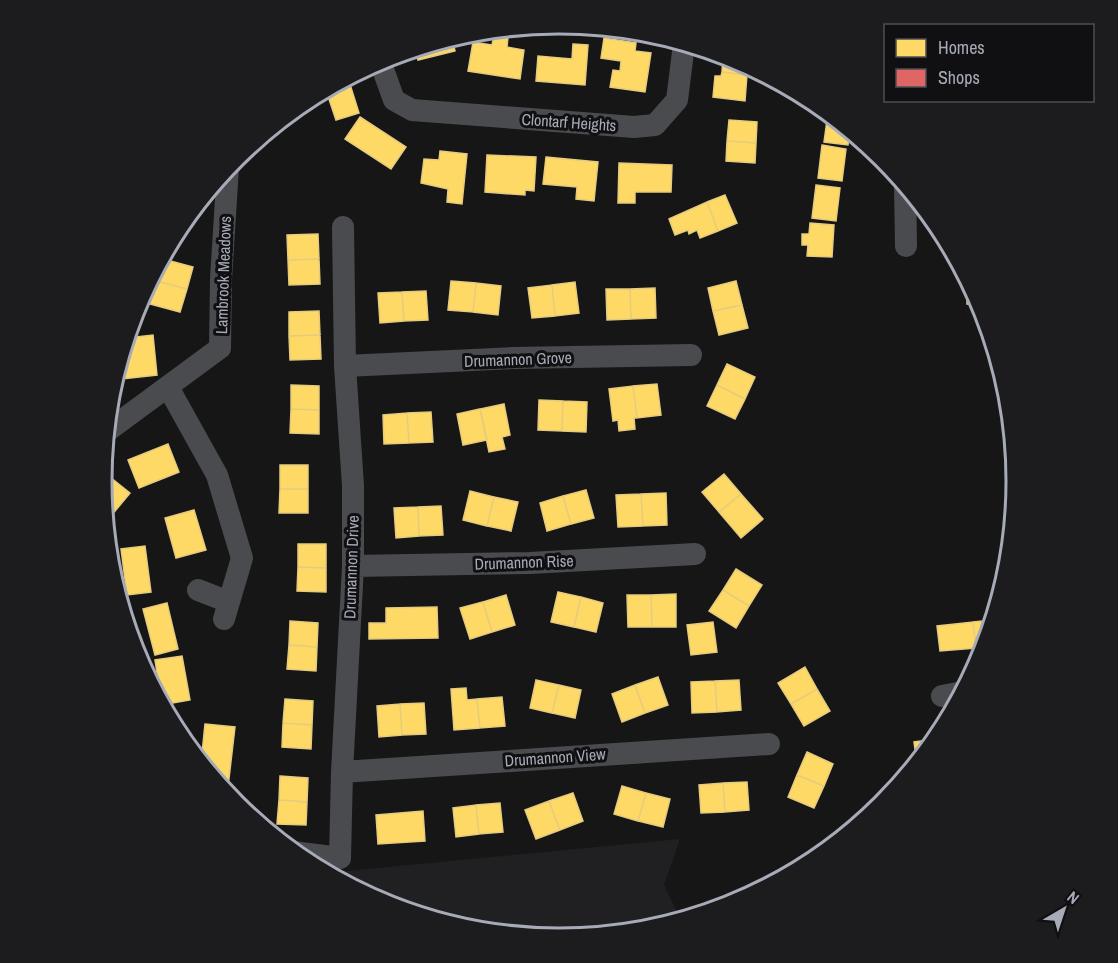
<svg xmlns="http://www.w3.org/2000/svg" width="1118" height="963" font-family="'Archivo Narrow',sans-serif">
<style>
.built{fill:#202022}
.homes{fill:#ffd966;stroke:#e5cb7e;stroke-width:1.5}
.shops{fill:#e06666;stroke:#cf7b7e;stroke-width:1.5}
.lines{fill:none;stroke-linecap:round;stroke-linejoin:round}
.minor{stroke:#4a4b4f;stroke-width:22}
.labels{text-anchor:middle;stroke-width:6;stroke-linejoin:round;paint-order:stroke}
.street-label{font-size:16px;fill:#a7abb7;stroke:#101012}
.rim{fill:none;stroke:#a7abb7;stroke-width:3}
</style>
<rect width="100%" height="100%" fill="#161616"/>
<path class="built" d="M680 839 664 885 681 920 648 930 559 939 469 930 384 904 326 873Z"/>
<path class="homes" d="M494 35 508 37 507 47 524 50 520 79 468 71 473 42 492 45Z
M452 38 455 51 418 60 415 49Z
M604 38 636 43 635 51 651 53 645 92 610 87 613 70 620 71 621 61 601 58Z
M573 44 588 45 585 85 536 81 538 56 572 59Z
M723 56 748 66 747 75 722 72Z
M722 72 747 75 745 101 713 97 715 76H721Z
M348 78 359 113 336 120 326 90Z
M828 113 850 131 848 145 824 142Z
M360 117 406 147 391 169 345 139Z
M729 120 757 122 756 143 727 141Z
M727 141 756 143 755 163 726 161Z
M822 145 846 149 842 181 818 178Z
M440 151 467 154 462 204 447 202 448 189 421 183 424 159 439 160Z
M487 155 536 157 534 191 525 190V195L485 192Z
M546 157 598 162 594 201 576 199 577 187 543 184Z
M619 163 672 165 671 192H635V203H618Z
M816 185 840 188 836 221 812 218Z
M725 195 737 223 718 231 707 202Z
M707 202 718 231 700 238 697 230 689 234 688 230 675 235 669 219Z
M810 223 834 225 832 257 807 256 808 245H802V234H809Z
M318 234 319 259 288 260 287 235Z
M163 259 193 267 187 289 157 281Z
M319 259 320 284 289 285 288 260Z
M967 279 981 305 967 304Z
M157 281 187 289 180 312 150 304Z
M451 281 476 283 473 312 448 310Z
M736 281 742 305 713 311 708 288Z
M575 282 579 313 555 316 552 285Z
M476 283 501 286 498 315 473 312Z
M552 285 555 316 532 318 528 288Z
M655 288 656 318 631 319 630 289Z
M606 289H630L631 319 607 320Z
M426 291 428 320 404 321 402 292Z
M402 292 404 321 380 323 378 293Z
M742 305 748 328 719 335 713 311Z
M319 311 320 335 289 336V312Z
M153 335 157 375 122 379 120 360 127 338Z
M320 335 321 359 290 360 289 336Z
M727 364 755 377 745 399 717 385Z
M657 384 661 415 637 418 633 386Z
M291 385 319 386V410L291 409Z
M717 385 745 399 735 419 707 406Z
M633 386 637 418H634L635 429 619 431 618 420 613 421 609 389Z
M539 400 563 401 562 431 538 430Z
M563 401 587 402 586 432 562 431Z
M504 404 510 435 502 437 505 449 489 452 480 409Z
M291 409 319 410V434L290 433Z
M480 409 487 440 463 445 457 414Z
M431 412 433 442 409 443 407 413Z
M407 413 409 443 384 444 383 415Z
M168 444 179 472 139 488 128 460Z
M280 465H308V489H280Z
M105 473 130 493 106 522 102 481Z
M724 474 741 494 719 512 702 492Z
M280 489H308V513H279Z
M586 490 594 518 571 524 563 496Z
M470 491 494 497 487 526 463 520Z
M666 493 667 525 643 526 641 494Z
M641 494 643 526 618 527 616 495Z
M741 494 763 519 741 538 719 512Z
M563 496 571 524 547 531 540 503Z
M494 497 518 502 511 531 487 526Z
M441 506 443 535 419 536 418 507Z
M418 507 419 536 396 538 394 508Z
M194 510 206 550 176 558 165 518Z
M298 544H326V568L298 567Z
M145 546 151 592 127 595 121 549Z
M298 567 326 568V592L297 591Z
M736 569 762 585 749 606 723 590Z
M723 590 749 606 736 628 709 611Z
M558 592 581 597 574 627 551 622Z
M676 594V627H652L651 595Z
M506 595 515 625 492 632 483 602Z
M627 595H651L652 627H628Z
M581 597 603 603 596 632 574 627Z
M483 602 492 632 470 639 460 608Z
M167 603 178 649 155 655 143 609Z
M437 607 438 638 369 639V623H386V608Z
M993 620 985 647 976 648 973 622Z
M290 621 318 623 317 647 289 645Z
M713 622 717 652 691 655 687 625Z
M973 622 976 648 940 651 937 626Z
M289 645 317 647 316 671 287 669Z
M182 656 190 700 162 705 155 660Z
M805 667 817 689 791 704 778 683Z
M658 677 668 705 645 713 635 685Z
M536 680 559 685 552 713 530 708Z
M739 680 741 710 717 712 715 681Z
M715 681 717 712 692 713 691 682Z
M559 685 581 690 575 718 552 713Z
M635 685 645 713 622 722 612 694Z
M466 688 467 700 477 699 480 728 454 730 451 689Z
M817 689 830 711 804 726 791 704Z
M502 697 505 726 480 728 477 699Z
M285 699 313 701 312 725 283 723Z
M424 703 426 734 402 735 400 704Z
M400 704 402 735 379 737 377 706Z
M283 723 312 725 311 749 282 747Z
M205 724 235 727 228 787 220 786 201 763Z
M937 739 917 763 914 742Z
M807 752 833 764 824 786 797 775Z
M797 775 824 786 814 808 788 797Z
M280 776 308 778 307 802 279 800Z
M747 782 749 810 725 812 723 783Z
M723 783 725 812 701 813 699 785Z
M622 786 646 793 638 821 614 814Z
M573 793 583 821 560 830 549 801Z
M646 793 670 799 663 827 638 821Z
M279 800 307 802 306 825 277 824Z
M549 801 560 830 536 839 525 810Z
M500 803 503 832 479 834 476 805Z
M476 805 479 834 456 837 453 808Z
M423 811 425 841 378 844 376 815Z"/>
<path class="shops" d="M393 897 400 909 382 903Z"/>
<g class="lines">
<path class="minor" d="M380 61 394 100 412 110 634 127 655 125 677 100 684 44
M905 185 906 246
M345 366 513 358 691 355
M168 387 217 475 242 558 224 619
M106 432 220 348 221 279 228 167
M353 566 530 563 695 554
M198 590 229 602
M942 696 963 692
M342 772 769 744
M293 852 340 858 342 772 353 566V486L345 366 343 227"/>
</g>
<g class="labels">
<g class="street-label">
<text transform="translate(569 122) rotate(4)" y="6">Clontarf Heights</text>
<text transform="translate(223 275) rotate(-88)" y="6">Lambrook Meadows</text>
<text transform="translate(518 359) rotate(-2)" y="6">Drumannon Grove</text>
<text transform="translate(524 562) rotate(-2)" y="6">Drumannon Rise</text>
<text transform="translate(351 567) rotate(-88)" y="6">Drumannon Drive</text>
<text transform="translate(555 757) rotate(-4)" y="6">Drumannon View</text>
</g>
</g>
<path d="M0 0H1118V963H0ZM112 481a447 447 0 1 1 894 0a447 447 0 1 1-894 0Z" fill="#1c1c1f" fill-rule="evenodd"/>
<path class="rim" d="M112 481a447 447 0 1 1 894 0a447 447 0 1 1-894 0Z"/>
<rect x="884" y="24" width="210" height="78" fill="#101012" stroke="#4c4e54" stroke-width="1.5"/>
<rect x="896" y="39" width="30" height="18" fill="#ffd966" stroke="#4c4e54" stroke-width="1.5"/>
<text x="938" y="54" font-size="18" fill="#a7abb7">Homes</text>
<rect x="896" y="69" width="30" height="18" fill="#e06666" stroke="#4c4e54" stroke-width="1.5"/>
<text x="938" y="84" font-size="18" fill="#a7abb7">Shops</text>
<g transform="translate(1064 909) rotate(39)" stroke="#101012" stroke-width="4.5" paint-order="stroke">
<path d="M0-4.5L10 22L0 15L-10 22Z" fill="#a7abb7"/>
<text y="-9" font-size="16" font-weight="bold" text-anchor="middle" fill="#a7abb7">N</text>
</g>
</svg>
